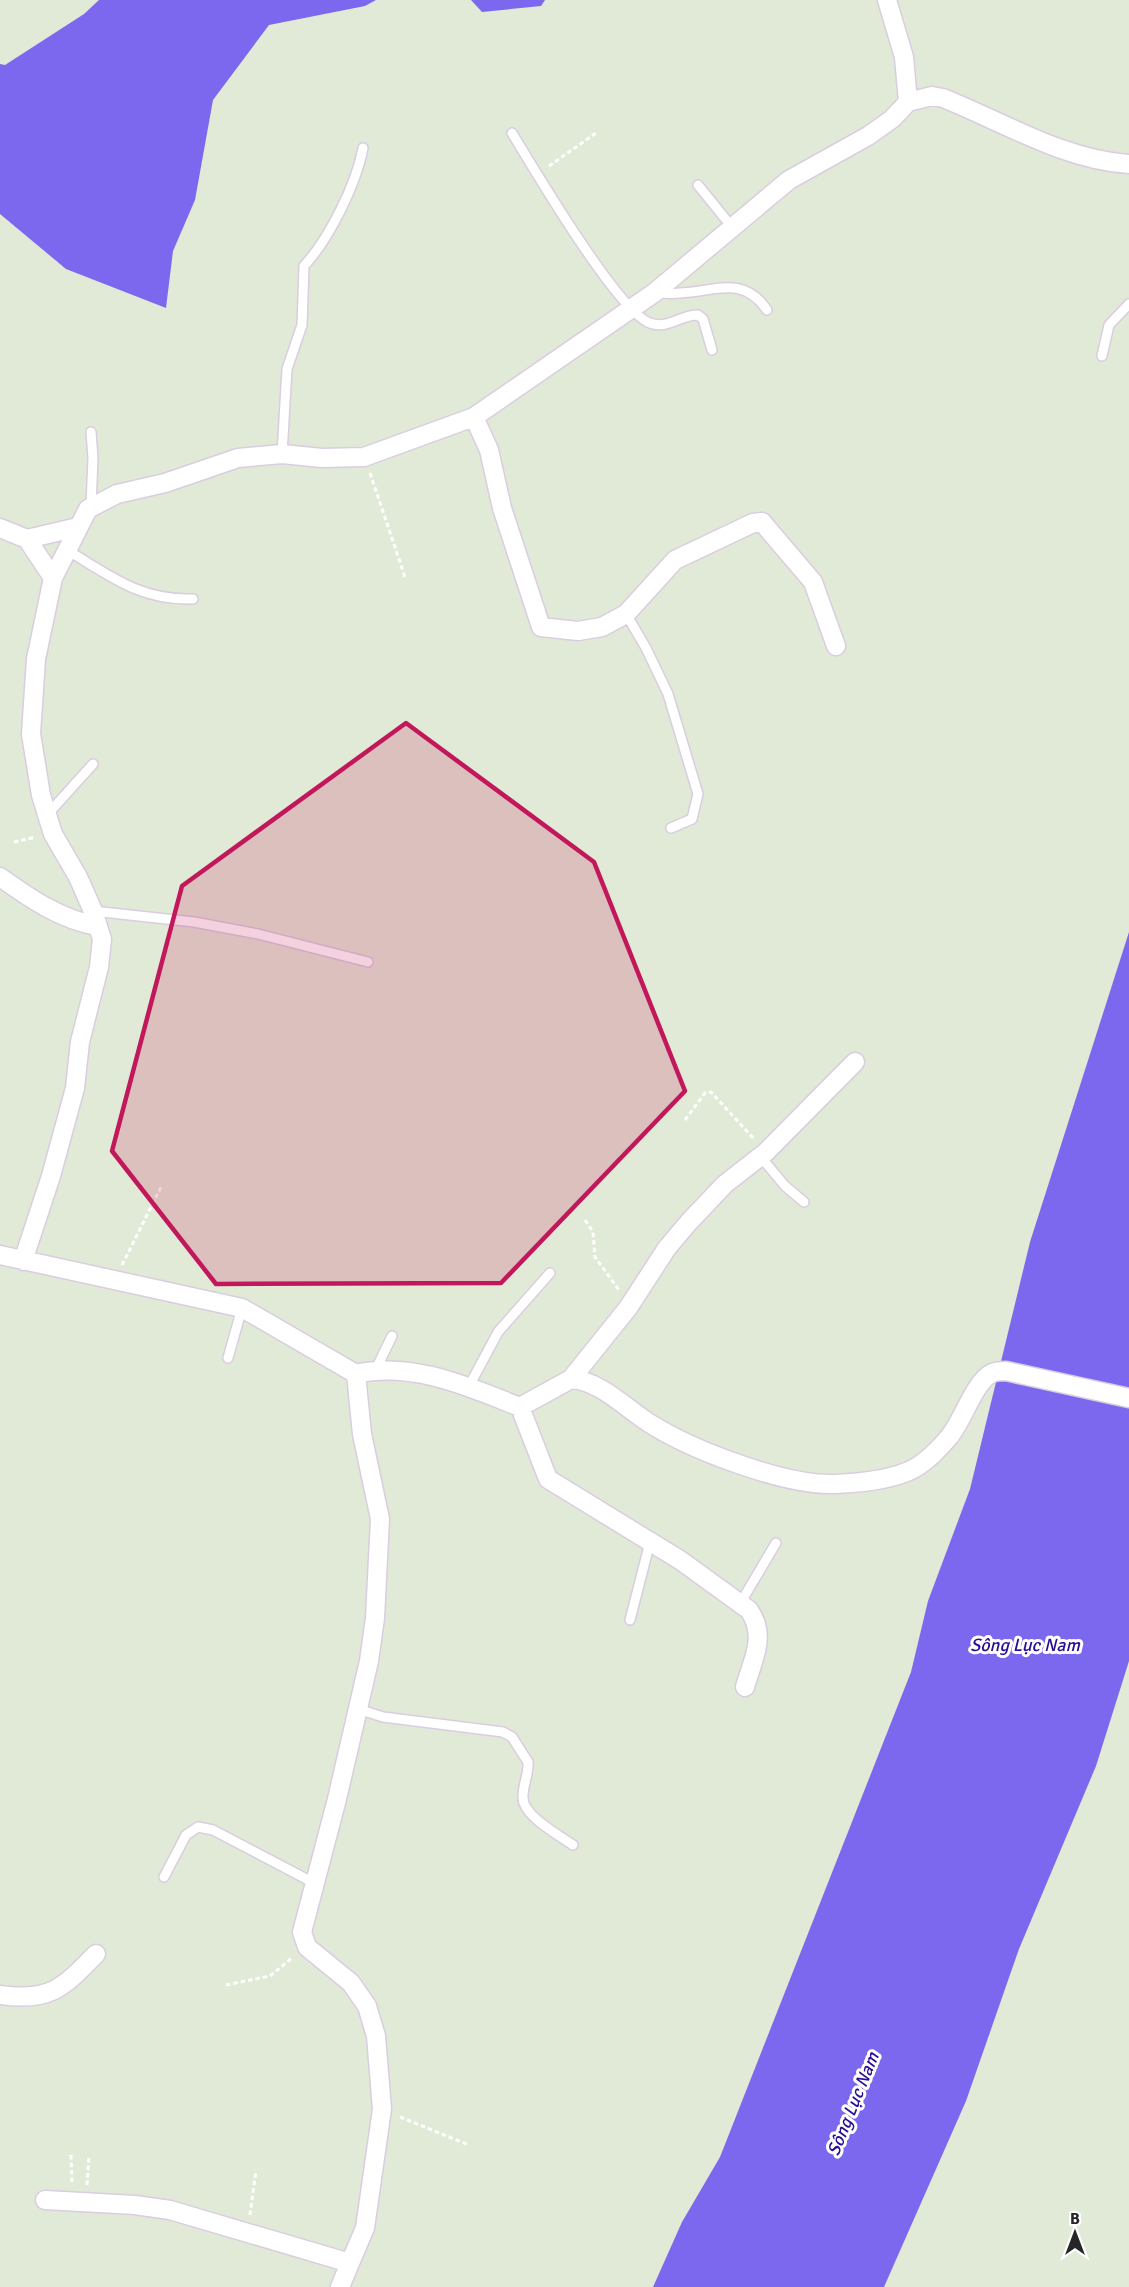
<svg xmlns="http://www.w3.org/2000/svg" width="1129" height="2287" font-family="Signika,sans-serif">
<style>
.water{fill:#7c68ee}
.lines{fill:none;stroke-linecap:round;stroke-linejoin:round}
.service-casing{stroke:#dacde0;stroke-width:12}
.minor-casing{stroke:#dacde0;stroke-width:21}
.path{stroke:#fff;stroke-width:3;stroke-dasharray:4.5 3;stroke-linecap:butt}
.service{stroke:#fff;stroke-width:9}
.minor{stroke:#fff;stroke-width:18}
.marked{fill:#c2185b;fill-opacity:0.2;stroke:#c2185b;stroke-width:4.5;stroke-linejoin:round}
.labels{text-anchor:middle;stroke-width:6;stroke-linejoin:round;paint-order:stroke}
.water-label{font-size:18px;font-style:italic;fill:#2b0c94;stroke:#fff}
</style>
<rect width="100%" height="100%" fill="#e1ead7"/>
<path class="water" d="M99 0H376L365 6 269 25 213 100 195 200 173 251 166 308 66 269 0 214V64L5 65 84 14Z
M471 0H545L541 6 482 12Z
M1129 932V1661L1096 1766 1019 1949 966 2101 884 2287H653L682 2222 720 2157 911 1672 928 1601 970 1489 1030 1242Z"/>
<g class="lines">
<defs>
<path id="service" d="M512 133C534 169 618 312 650 323 667 330 682 314 698 315L703 319 712 350
M698 185 732 227
M657 293C664 293 673 294 680 293 714 292 743 274 767 310
M1102 356 1109 325 1129 304
M91 432 93 458 91 506
M282 454 287 369 302 325 304 266C329 239 356 185 363 148
M67 550C110 576 141 601 193 599
M626 614 646 648 668 694 698 794 692 819 671 828
M47 815 93 764
M93 911 194 922 258 934 368 962
M761 1157 785 1186 804 1202
M228 1358 242 1308
M376 1369 392 1336
M468 1388 498 1332 550 1273
M741 1602 776 1543
M630 1620 650 1542
M358 1709 383 1717 503 1732 512 1737 528 1762C529 1774 523 1784 523 1796 521 1815 559 1835 573 1845
M164 1877 186 1835 198 1827 213 1830 316 1884"/>
<path id="minor" d="M887 0 904 57 908 102
M474 417 489 450 502 508 541 627 578 631 602 627 626 614 675 560 753 523 762 522 813 582 836 646
M0 528 27 539 78 527
M27 539 53 578
M0 877C31 899 61 920 98 926
M0 1255 242 1308 356 1374C412 1361 469 1387 520 1407L571 1379C602 1381 628 1411 654 1426 695 1451 786 1486 835 1484 861 1483 893 1480 915 1468 927 1461 941 1447 949 1437 963 1421 974 1382 992 1373 996 1371 1002 1371 1006 1371L1129 1398
M23 1261 51 1176 75 1088 80 1042 99 967 102 939 93 911 78 877 53 834 41 795 31 734 36 659 53 578 88 509 117 494 165 483 238 458 282 454 322 458 364 457 474 417 654 293 789 180 868 136 892 119 908 102 932 96 943 98C1003 122 1064 160 1129 164
M571 1379 628 1308 667 1248 689 1222 725 1184 766 1152 855 1062
M520 1407 548 1479 680 1560 749 1610C767 1636 753 1659 745 1687
M0 1995C50 2002 63 1988 96 1954
M45 2200 135 2205 170 2210 350 2263 365 2228 382 2109 376 2036 367 2006 351 1983 307 1947 302 1932 337 1799 369 1661 375 1618 380 1519 362 1434 356 1374
M340 2287 350 2263"/>
</defs>
<use href="#service" class="service-casing"/>
<use href="#minor" class="minor-casing"/>
<path class="path" d="M549 166 596 133
M370 473 405 577
M14 842 36 837
M685 1120 705 1093 711 1092 755 1140
M585 1220 593 1232 595 1257 619 1290
M122 1265 162 1185
M226 1985 270 1976 293 1957
M400 2117 469 2145
M71 2155 72 2184
M87 2185 89 2156
M250 2215 256 2170"/>
<use href="#service" class="service"/>
<use href="#minor" class="minor"/>
</g>
<path class="marked" d="M406 723 594 862 685 1091 501 1283 216 1284 112 1151 182 886Z"/>
<g class="labels">
<g class="water-label">
<text x="1025" y="1651">Sông Lục Nam</text>
<text transform="translate(853 2104) rotate(-68)" y="6">Sông Lục Nam</text>
</g>
</g>
<g transform="translate(1075 2233)" stroke="#ffffff" stroke-width="4.5" paint-order="stroke">
<path d="M0-4.5L10 22L0 15L-10 22Z" fill="#262626"/>
<text y="-9" font-size="16" font-weight="bold" text-anchor="middle" fill="#262626">B</text>
</g>
</svg>
